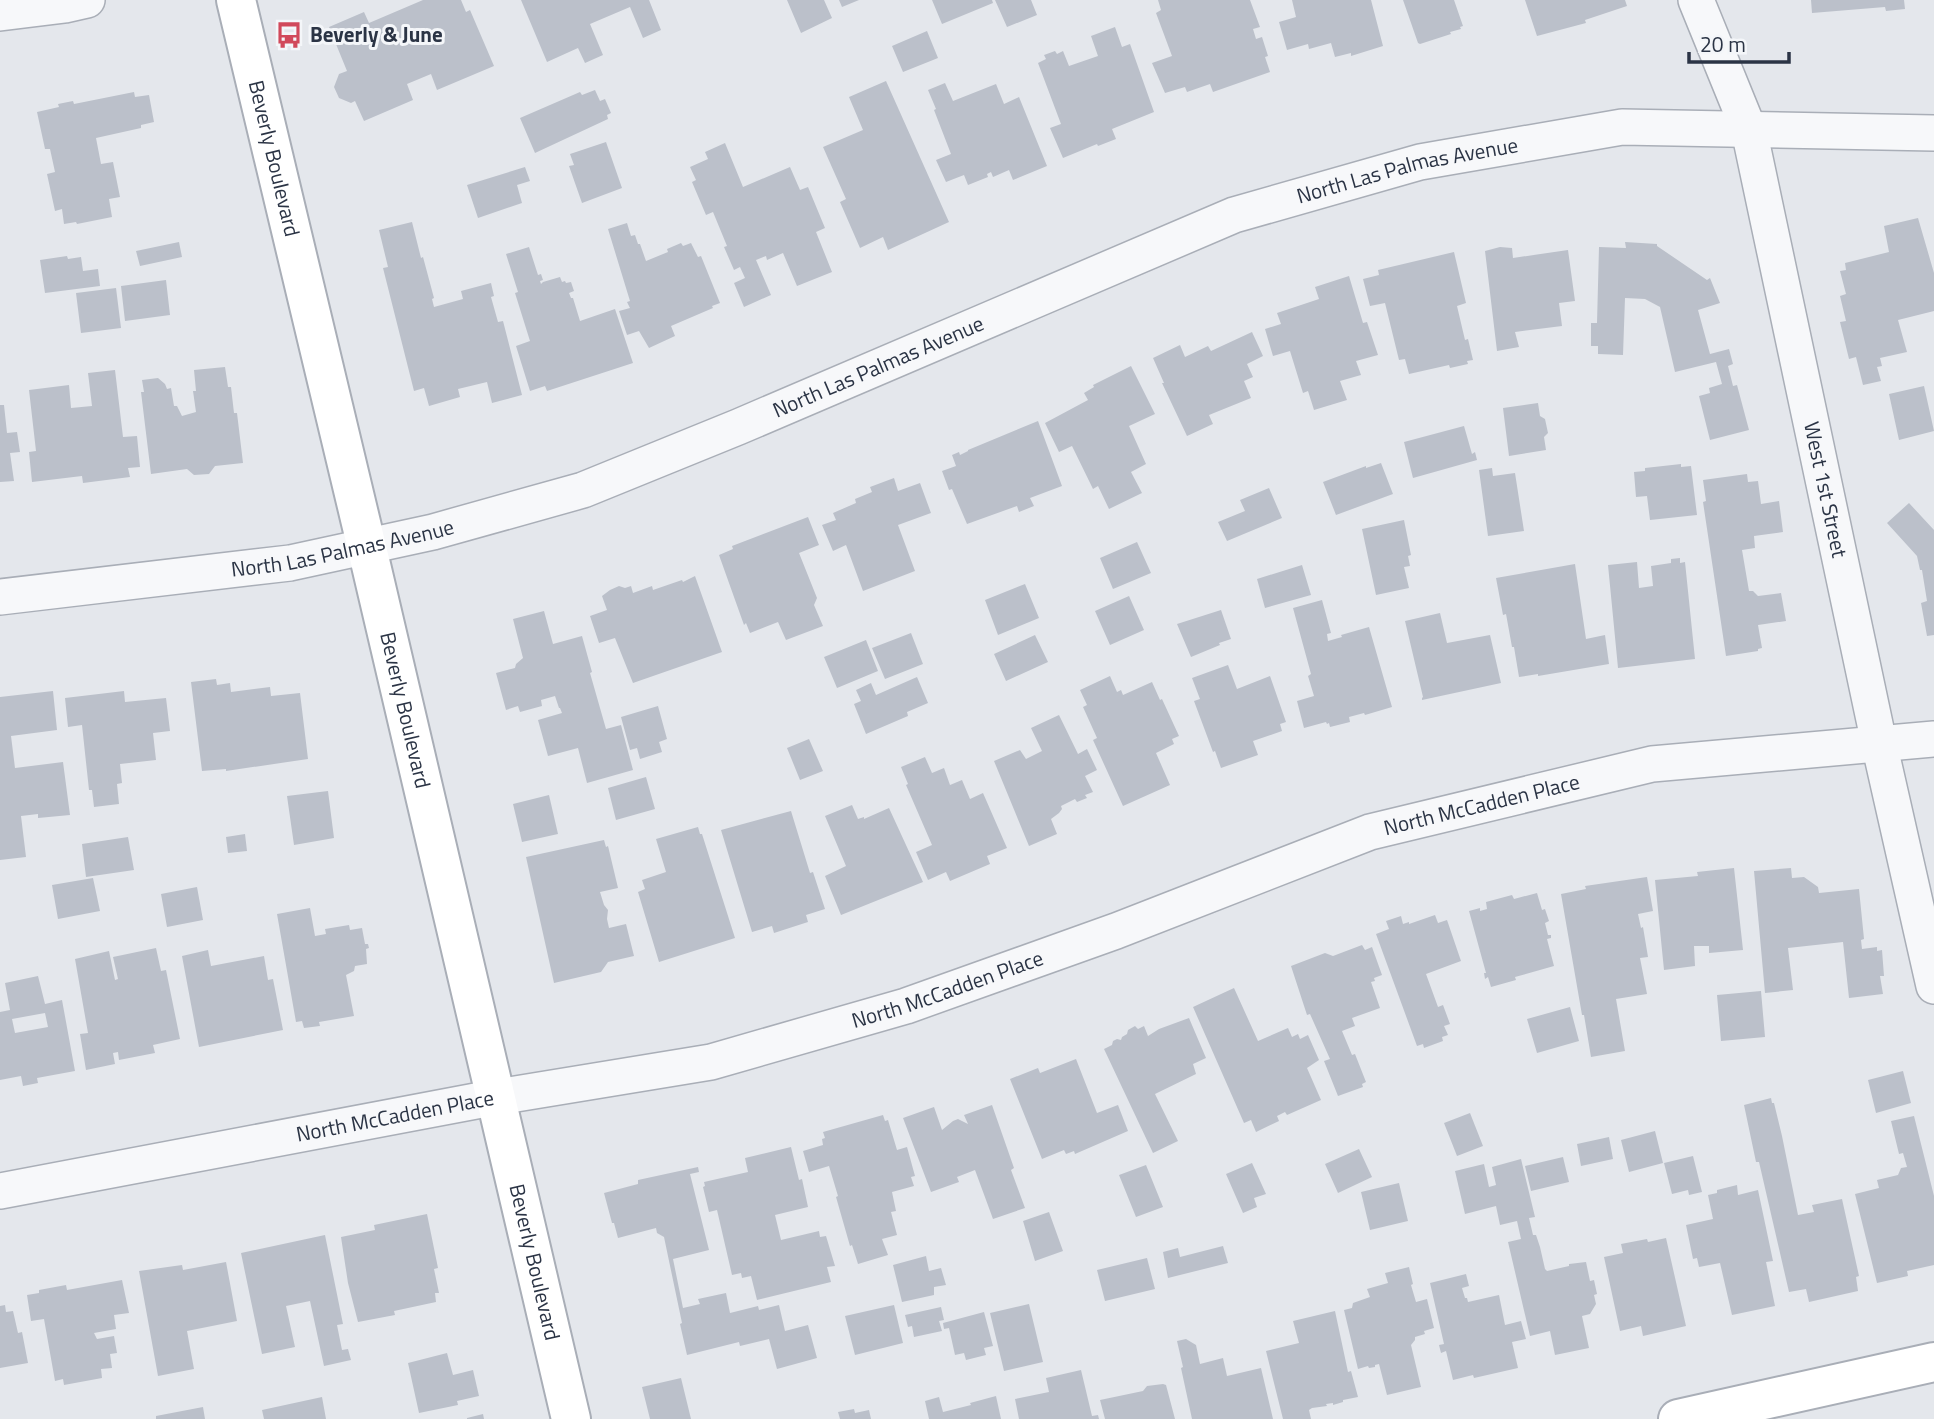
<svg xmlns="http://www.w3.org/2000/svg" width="1934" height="1419" font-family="'Titillium Web',sans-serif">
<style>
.building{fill:#bbc0ca;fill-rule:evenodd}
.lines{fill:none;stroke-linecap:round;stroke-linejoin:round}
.street-casing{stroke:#a9aeb7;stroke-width:38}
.secondary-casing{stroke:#a9aeb7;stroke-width:42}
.street{stroke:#f7f8fa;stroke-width:35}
.secondary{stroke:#fff;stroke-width:38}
.labels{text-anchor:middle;stroke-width:6;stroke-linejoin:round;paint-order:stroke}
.poi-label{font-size:21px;font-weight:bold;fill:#2b3445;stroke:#f4f6f9;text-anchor:start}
.street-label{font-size:21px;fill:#2b3445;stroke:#f4f6f9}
</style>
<rect width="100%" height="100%" fill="#e4e7ec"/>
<path class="building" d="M423 0H461L466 12 470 10 494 66 437 90 431 74 407 84 413 100 364 121 355 101 351 103 339 98 334 87 339 74 347 71 329 27 364 12 369 23Z
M521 0H649L661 30 643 38 630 7 590 24 603 55 585 63 578 48 547 62Z
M787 0H824L832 18 801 33Z
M839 0H859L842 7Z
M932 0H992L993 3 942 24Z
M995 0H1031L1037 15 1007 27Z
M1158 0H1250L1260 27 1253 29 1256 39 1262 37 1268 56 1265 57 1270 72 1213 92 1210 84 1187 92 1185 87 1165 93 1152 63 1172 56 1156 13 1161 10Z
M1292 0H1371L1383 46 1351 56V53L1335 57 1331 43 1309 49 1308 44 1287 50 1279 22 1296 17Z
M1403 0H1454L1463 26 1460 27 1461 29 1450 32 1451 34 1420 44 1418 43Z
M1525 0H1625L1627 6 1585 20 1586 23 1537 36Z
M1811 0H1904L1905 9 1886 11 1885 7 1812 13Z
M1115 27 1122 47 1130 44 1154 112 1112 129 1116 139 1098 146 1097 144 1063 158 1050 128 1061 124 1038 63 1046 59 1044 55 1055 51 1057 54 1063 51 1069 66 1098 56 1091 36Z
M927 31 938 58 903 72 892 46Z
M886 81 949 222 888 250 883 237 860 248 840 202 846 199 823 147 863 130 849 97Z
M945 83 953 101 996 84 1004 104 1019 97 1047 166 1013 180 1009 170 993 177 991 172 987 174 988 177 968 185 964 175 946 182 936 160 951 154 934 110 936 109 928 90Z
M595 90 600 101 605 99 611 113 607 115 608 119 535 153 520 118 580 92 582 95Z
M134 92 135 97 149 95 154 122 141 125V128L96 138 101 164 113 162 120 197 109 199 112 217 77 224 76 222 64 224 62 209 55 211 47 174 55 172 50 149H45L37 112 59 107 58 104 73 101 74 104Z
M606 142 622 188 582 203 569 166 574 165 570 154Z
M725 143 743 187 790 167 800 190 808 187 825 228 816 232 832 272 797 286 783 253 767 260 766 256 756 260 771 295 744 307 734 283 745 278 740 267 734 270 724 247 727 246 713 212 706 215 692 182 696 180 690 167 708 159 705 152Z
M525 167 530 181 517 185 522 203 478 218 467 185Z
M1918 218 1934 273V311L1898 320 1907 352 1880 358 1882 366 1877 367 1881 381 1863 385 1856 357 1849 359 1840 322 1846 321 1840 296 1846 294 1840 271 1846 270 1845 263 1889 252 1884 226Z
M412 222 421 258 423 257 434 298 432 299 434 307 463 299 461 291 491 283 494 296 491 297 498 322 503 321 522 395 492 403 487 382 458 389 460 397 429 406 424 388 414 391 383 268 388 267 379 230Z
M627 223 631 236 635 235 638 244H640L646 261 668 252 667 249 681 243 683 246 691 243 698 257 701 256 720 303 712 306 713 308 671 326 675 336 649 348 639 331 627 335 619 311 630 308 627 302 630 301 608 229Z
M179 242 182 257 140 266 136 251Z
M1625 242 1657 244V246L1707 280 1710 278 1720 303 1698 310 1710 354 1729 349 1733 364 1728 366 1733 386 1737 385 1749 430 1710 440 1699 396 1710 393 1709 388 1722 384 1716 362 1675 372 1660 307 1645 299 1625 298 1623 355 1598 354V346H1591V323H1597L1599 247 1626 248Z
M529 247 538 275 541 274 543 280 540 281 541 284 543 282 560 277 562 282 565 281 566 283 571 282 574 291 569 293 571 298H573L580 321 615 309 633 363 547 391 545 386 530 391 516 346 530 341 515 293 518 292 506 254Z
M1500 247 1512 248 1513 258 1568 250 1575 301 1559 303 1562 326 1515 332 1519 347 1497 351 1485 251Z
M1454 252 1466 303 1457 306 1465 340 1468 339 1473 360 1467 361 1468 364 1450 368 1449 365 1409 374 1405 359 1399 360 1385 303 1370 306 1363 279 1379 275 1378 270Z
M67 256 68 259 81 257 83 271 98 269 100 286 45 293 40 260Z
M1349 276 1363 323 1367 322 1378 355 1356 361 1361 375 1340 381 1347 400 1314 410 1308 391 1303 393 1290 351 1273 356 1265 329 1281 324 1277 313 1319 299 1315 287Z
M166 280 170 315 125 321 121 286Z
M116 288 121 328 81 333 76 293Z
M1252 332 1263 356 1247 364 1253 377 1244 381 1251 398 1209 415 1213 424 1187 436 1162 383H1164L1153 358 1180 345 1185 357 1208 346 1211 351Z
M1131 366 1155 414 1129 426 1146 464 1131 472 1142 493 1109 509 1098 486 1093 489 1072 446 1059 452 1045 423 1088 400 1084 393 1094 387 1093 385Z
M225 367 228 387H231L234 413H237L243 463 215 466 209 474 194 475 187 469 151 474 141 392H144L142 380 158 378 165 384 167 389 171 388 174 406H177L182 416 196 412 193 391H196L194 370Z
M115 370 123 437 137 436 140 467 128 468 130 477 83 483 82 476 32 482 29 452 36 451 29 390 69 385 71 408 92 406 88 373Z
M1924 386 1934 431 1899 440 1889 394Z
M1538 403 1540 416 1545 419 1548 433 1544 437 1546 450 1509 456 1503 408Z
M0 405H4L7 433 17 432 20 452 10 453 14 481 0 482Z
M1038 421 1062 486 1030 498 1034 506 1019 512 1017 506 967 524 952 489 949 490 942 471 956 466 952 455 959 452 960 455 968 451V450Z
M1464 426 1472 454 1475 452 1477 460 1413 478 1404 442Z
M1381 463 1393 494 1336 515 1323 482 1366 466V468Z
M1681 464V467L1691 466 1697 515 1650 520 1647 496 1636 497 1634 472 1645 471V468Z
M1492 468 1493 476 1515 473 1524 531 1488 536 1479 470Z
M1747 474 1748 482 1758 481 1761 504 1779 501 1783 532 1754 536 1755 548 1742 550 1749 591H1753L1758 596 1781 593 1786 621 1758 625 1762 648 1758 649V651L1726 656 1703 502 1706 501 1703 480Z
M894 478 898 491 920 483 931 513 898 525 915 571 863 591 846 545 833 551 822 525 836 520 833 513 856 503 855 499 872 492 870 487Z
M1269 488 1282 518 1227 541 1218 522 1245 511 1240 500Z
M1909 503 1934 530V635L1927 636 1921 603 1927 601 1922 570H1920L1917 556 1887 523Z
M808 517 819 545 799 553 817 598 814 605 823 626 786 640 778 622 750 633 746 623 744 625 719 555 733 549 732 546Z
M1404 520 1411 555 1408 556 1410 566 1404 567 1409 588 1376 595 1362 529Z
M1137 542 1151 573 1113 589 1100 558Z
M1680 558V563L1685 562 1695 659 1618 668 1608 565 1637 562 1639 588 1653 586 1651 566 1671 563V559Z
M1575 564 1586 639 1605 635 1609 664 1538 676V674L1519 677 1514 647H1512L1506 614 1503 615 1496 578Z
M1302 565 1311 595 1265 608 1257 579Z
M695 576 722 652 633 683 615 638 599 643 590 616 607 610 602 596 610 590 619 586 625 588 631 586 633 593 652 586 653 590 682 580 683 582Z
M1025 584 1039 618 998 635 985 600Z
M1129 596 1144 630 1110 645 1095 611Z
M1322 600 1331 633 1327 634 1328 641 1342 637 1341 635 1369 627 1392 707 1365 715 1364 713 1349 717 1350 722 1330 727 1329 723 1327 724 1326 722 1304 728 1297 701 1314 696 1308 676 1311 674 1293 608Z
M1221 610 1231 639 1219 643 1220 645 1191 657 1177 624Z
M544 611 553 644 582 636 592 672 590 673 606 729 621 725 633 770 587 783 578 748 548 756 538 720 562 713 560 708H559L555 696 541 700 542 706 520 712 518 706 506 710 496 673 515 668 516 664 523 658 513 619Z
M1440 613 1447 643 1490 635 1501 683 1422 700V698L1423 697 1405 621Z
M911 633 923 664 885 679 872 648Z
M1035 635 1048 662 1006 681 994 654Z
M866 640 878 671 837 688 824 657Z
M1228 665 1237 689 1270 676 1286 722 1280 724 1282 731 1253 741 1258 755 1221 768 1215 751 1213 752 1194 701 1200 699 1192 678Z
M1110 676 1117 692 1121 690 1123 695 1152 682 1160 700 1162 699 1179 736 1172 739 1174 744 1156 753 1170 785 1123 806 1093 740 1097 738 1083 707 1087 705 1080 690Z
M917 677 928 703 907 712 908 716 866 734 854 704 861 701 856 690 871 683 876 695Z
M216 679 217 685 230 683 231 692 270 687 271 696 300 693 308 759 226 771V769L202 771 191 682Z
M53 691 57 730 11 736 15 768 63 762 70 815 38 818V814L21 816 26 857 0 860V697Z
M124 691 125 702 166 698 170 731 153 733 156 760 120 764 122 783 117 784 119 804 94 807 92 790H89L82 725 68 727 65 698Z
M658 706 667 739 659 742 662 752 640 759 637 748 630 750 621 717Z
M1059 715 1078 754 1087 749 1097 770 1085 776 1093 792 1085 795 1087 798 1077 802 1075 799 1061 806 1062 809 1059 813 1051 819 1057 834 1029 846 994 761 1020 750 1026 759 1042 751 1031 728Z
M809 739 823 771 800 780 787 748Z
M925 757 932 773 944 768 950 785 962 780 970 799 983 793 1007 848 987 856 990 864 950 881 946 872 928 880 916 852 932 845 906 785 908 784 901 767Z
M646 777 655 809 616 820 608 788Z
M328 791 334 838 294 845 287 796Z
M549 795 558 834 522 842 513 804Z
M852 805 858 819 864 817V819L889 808 923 882 841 915 825 876 846 866 825 816Z
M791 811 810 873 813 872 825 909 806 915 808 922 774 933 772 926 752 932 721 830Z
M698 827 700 834H702L735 938 659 962 638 892 645 889 642 880 666 872 656 839Z
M245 834 247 851 228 853 226 837Z
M128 837 134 870 86 877 82 844Z
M604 840 606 847 608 846 618 888 600 892 604 905 608 910 607 919 609 928 626 924 634 956 608 962 601 972 554 983 526 857Z
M1734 868 1743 950 1709 953V946H1694L1695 966 1664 970 1655 880 1698 876 1697 872Z
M1791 868 1792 878 1804 877 1818 887 1819 893 1859 889 1864 939 1861 940 1862 949 1877 947V951L1882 950 1884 976H1880L1883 994 1849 998 1843 942 1788 948 1793 990 1765 993 1754 871Z
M1647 877 1653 911 1638 914 1641 928 1643 927 1648 957 1640 958 1647 994 1616 999 1625 1051 1591 1057 1584 1015H1582L1561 894 1586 889 1585 886Z
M93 878 100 911 58 919 52 885Z
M197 887 203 920 167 927 161 894Z
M1537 893 1542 910 1545 909 1549 921 1545 923 1548 935H1551V938L1547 939 1554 966 1515 977 1516 980 1491 987 1488 977 1485 979 1484 973H1486L1469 911 1480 908V911L1487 909 1486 902 1512 895 1514 899Z
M310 908 315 936 326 934 325 929 349 925 350 930 362 928 365 944H368L369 948 366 949 367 964 355 966 354 971 346 975 354 1016 319 1022 320 1026 304 1028 302 1021 296 1022 277 914Z
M1435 915 1438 923 1447 920 1461 961 1426 974 1438 1007 1443 1005 1450 1024 1444 1026 1448 1035 1442 1037 1443 1041 1424 1048 1423 1044 1417 1046 1376 934 1389 929 1386 921 1401 916 1403 924 1409 922V924Z
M1362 945 1365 950 1372 947 1382 975 1374 978 1375 981 1371 982 1380 1008 1352 1018 1355 1026 1342 1031 1352 1055 1355 1054 1366 1082 1362 1084 1363 1087 1338 1096 1324 1061 1330 1059 1310 1014 1307 1015 1291 966 1325 953 1333 956Z
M156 948 161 971 166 970 180 1039 153 1045 155 1053 119 1060 118 1052 113 1053 115 1064 86 1070 80 1034 88 1033 75 959 109 951 115 980 118 979 113 957Z
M208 950 211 966 264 956 268 980 273 979 283 1030 199 1047 182 956Z
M38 976 45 1004 62 1000 75 1071 37 1078 38 1083 23 1086 21 1076 0 1080V1012L10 1010 5 983ZM45 1013 48 1027 15 1033 12 1019Z
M1234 988 1258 1041 1288 1028 1292 1037 1298 1034 1300 1039 1308 1035 1319 1060 1307 1068 1321 1100 1287 1115 1285 1112 1277 1116 1279 1121 1256 1132 1251 1120 1244 1123 1193 1007Z
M1761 991 1765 1037 1721 1041 1717 995Z
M1570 1007 1579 1041 1537 1053 1527 1019Z
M1189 1018 1206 1058 1193 1064 1196 1074 1155 1094 1178 1141 1153 1153 1104 1049 1112 1045 1113 1041 1117 1039 1121 1040 1122 1037 1127 1034 1128 1030 1135 1026 1138 1029 1144 1026 1148 1036 1159 1029Z
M1076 1059 1097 1113 1118 1105 1128 1131 1075 1154 1074 1151 1066 1154 1064 1150 1042 1159 1010 1079 1038 1068 1040 1073Z
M1903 1071 1911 1103 1876 1113 1868 1080Z
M1771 1098 1772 1103H1774L1782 1136 1798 1215 1814 1212 1812 1205 1842 1199 1859 1276 1856 1277 1858 1291 1809 1302 1806 1289 1789 1292 1759 1162H1756L1744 1105Z
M992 1105 1014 1168 1011 1170 1025 1208 993 1219 975 1170 957 1177 959 1182 931 1192 903 1118 934 1107 942 1130 953 1121 958 1119 968 1124 964 1115Z
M1470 1113 1483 1146 1457 1156 1444 1123Z
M883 1115 885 1121 888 1120 897 1150 907 1147 915 1176 911 1177 914 1186 892 1192 896 1211 891 1212 897 1235 882 1239 888 1255 858 1264 852 1245 850 1246 836 1197 838 1196 829 1166 809 1172 803 1151 823 1145 822 1139 825 1138 823 1132Z
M1914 1116 1934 1196V1265L1907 1271 1908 1276 1877 1283 1855 1194 1879 1188 1877 1180 1898 1175 1901 1168 1907 1167 1903 1153 1899 1154 1891 1121Z
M1655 1131 1663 1163 1629 1172 1621 1140Z
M1609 1137 1613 1159 1581 1166 1577 1144Z
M791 1147 799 1180 802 1179 808 1207 775 1215 781 1240 819 1231 820 1237 826 1236 835 1266 827 1267 831 1282 757 1300 751 1276 742 1278 741 1273 732 1275 717 1210 709 1212 703 1187 705 1186 704 1182 748 1172 745 1158Z
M1359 1149 1372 1177 1338 1193 1325 1164Z
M1693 1156 1702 1192 1689 1195 1688 1190 1672 1194 1664 1163Z
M1563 1157 1569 1182 1531 1191 1525 1166Z
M1521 1159 1535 1217 1529 1218 1533 1235H1536L1540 1247 1545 1269 1547 1271 1569 1266V1264L1586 1262 1590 1281 1594 1280 1597 1294 1594 1295 1596 1304 1590 1314 1582 1316 1589 1348 1555 1355 1550 1331 1530 1336 1508 1242 1521 1239 1517 1221 1500 1225 1496 1206 1465 1214 1455 1171 1484 1164 1489 1187 1496 1185 1492 1167Z
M1252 1163 1266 1194 1254 1198 1257 1207 1243 1213 1226 1174Z
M1146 1165 1163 1207 1136 1217 1119 1175Z
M698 1167 699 1172 690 1174 709 1250 673 1259 683 1308 700 1304 698 1299 726 1293 730 1313 758 1306 759 1310 779 1305 785 1331 808 1325 817 1358 777 1369 769 1339 740 1346 739 1342 687 1355 680 1324 682 1323 664 1237 657 1233 656 1228 618 1238 614 1223H612L604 1193 638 1184V1180Z
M1399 1183 1408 1221 1370 1230 1361 1192Z
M1737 1185 1738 1195 1758 1190 1773 1261 1766 1262 1775 1306 1732 1315 1720 1263 1699 1267 1697 1258 1693 1259 1686 1225 1713 1219 1708 1195 1717 1193V1190Z
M1049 1212 1063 1251 1035 1261 1023 1221Z
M427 1214 438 1268 434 1269 439 1293H435L436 1302 394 1311 395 1315 358 1322 348 1283 341 1237 375 1230 374 1225Z
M325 1235 343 1324 337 1325 342 1350 348 1349 351 1360 324 1366 310 1301 286 1306 295 1347 262 1354 241 1253Z
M1666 1238 1686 1326 1643 1336 1641 1326 1620 1331 1604 1257 1623 1253 1621 1244 1647 1239 1648 1242Z
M1223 1246 1228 1263 1168 1278 1163 1252 1178 1248 1180 1257Z
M926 1256 929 1271 941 1268 946 1285 934 1287V1295L902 1302 893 1265Z
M1147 1258 1155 1289 1105 1301 1097 1270Z
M226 1262 237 1321 187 1331 194 1369 158 1376 139 1271 182 1265 183 1270Z
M1409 1267 1413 1284 1411 1285 1416 1302 1427 1299 1434 1328 1424 1331 1425 1334 1415 1337V1340L1411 1345 1421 1387 1387 1395 1379 1364 1375 1365V1367L1369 1368 1368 1366 1358 1369 1344 1310 1352 1308 1353 1303 1370 1297 1367 1289 1388 1283 1385 1273Z
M1466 1274 1469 1286 1462 1288 1465 1298H1467L1468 1302 1499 1295 1505 1325 1521 1321 1526 1339 1512 1342 1518 1368 1474 1378 1473 1375 1453 1380 1446 1351 1441 1353 1439 1345 1444 1344 1430 1283Z
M122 1280 129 1313 114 1315 116 1329 94 1333 97 1339 114 1336 117 1353 110 1354 112 1368 101 1369 102 1378 64 1385 63 1379 55 1381 44 1319 31 1321 27 1295 39 1293V1290L66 1285 67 1290Z
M1029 1304 1043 1362 1004 1371 990 1313Z
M5 1305 6 1312 13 1311 18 1333 22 1332 28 1363 0 1368V1306Z
M894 1305 903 1343 855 1355 845 1316Z
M941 1307 944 1320 939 1321 942 1331 914 1337 912 1326 908 1327 905 1315Z
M1335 1311 1348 1372 1351 1371 1358 1397 1343 1400V1402L1333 1405V1403L1326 1404 1327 1406 1312 1408 1309 1410 1311 1419H1283L1266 1351 1299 1343 1293 1321Z
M984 1312 993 1346 984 1348 986 1355 966 1360 964 1353 955 1355 949 1328 944 1329 943 1323Z
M1186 1339 1196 1345 1200 1364 1223 1358 1227 1376 1261 1368 1273 1419H1192L1181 1368 1183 1367 1177 1341Z
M447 1353 453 1375 473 1370 479 1396 457 1401 458 1405 419 1413 408 1363Z
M1081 1370 1092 1416 1098 1415 1099 1419H1019L1015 1399 1049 1392 1046 1378Z
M681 1378 691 1419H650L642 1387Z
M1163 1384 1166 1385 1175 1419H1105L1100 1400 1143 1391 1147 1386Z
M996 1396 1001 1419H929L925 1401 939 1397 943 1412 971 1405 970 1403Z
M322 1397 326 1419H264L262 1410Z
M203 1407 205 1419H156V1416Z
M854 1409 855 1413 869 1410 871 1419H840L838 1412Z
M483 1414 484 1419H467V1418Z"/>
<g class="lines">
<defs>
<g id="street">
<path id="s1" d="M1696 0 1749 130 1879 743 1934 986"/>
<path d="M0 13 65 5 87 0"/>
<path id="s2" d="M0 597 290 563 433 532 583 490 738 427 1234 215 1420 162 1622 127 1934 133"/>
<path id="s3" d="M0 1191 497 1097 711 1062 906 1006 1116 931 1370 832 1652 764 1934 739"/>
</g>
<g id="secondary">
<path id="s4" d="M236 0 367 548 571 1419"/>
<path d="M1678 1419 1934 1362"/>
</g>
</defs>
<use href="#street" class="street-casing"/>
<use href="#secondary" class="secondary-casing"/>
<use href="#street" class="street"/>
<use href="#secondary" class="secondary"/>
</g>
<defs>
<symbol id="bus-bare" viewBox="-9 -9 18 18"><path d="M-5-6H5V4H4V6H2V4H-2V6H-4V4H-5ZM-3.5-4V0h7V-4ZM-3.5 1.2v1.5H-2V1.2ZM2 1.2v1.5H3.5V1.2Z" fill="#d1495b" stroke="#f4f6f9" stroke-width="2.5" paint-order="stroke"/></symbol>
</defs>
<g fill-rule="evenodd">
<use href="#bus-bare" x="270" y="16" width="38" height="38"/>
</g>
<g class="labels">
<g class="poi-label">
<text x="310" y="42">Beverly &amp; June</text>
</g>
<g class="street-label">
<text dy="7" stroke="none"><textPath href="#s4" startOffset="163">Beverly Boulevard</textPath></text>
<text dy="7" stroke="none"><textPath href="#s2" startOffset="1480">North Las Palmas Avenue</textPath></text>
<text dy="7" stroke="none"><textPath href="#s2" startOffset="914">North Las Palmas Avenue</textPath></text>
<text dy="7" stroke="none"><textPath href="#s1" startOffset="508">West 1st Street</textPath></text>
<text dy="7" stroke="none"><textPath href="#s2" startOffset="346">North Las Palmas Avenue</textPath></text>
<text dy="7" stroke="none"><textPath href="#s4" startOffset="730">Beverly Boulevard</textPath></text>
<text dy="7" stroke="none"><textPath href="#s3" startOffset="1536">North McCadden Place</textPath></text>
<text dy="7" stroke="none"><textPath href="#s3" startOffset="970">North McCadden Place</textPath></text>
<text dy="7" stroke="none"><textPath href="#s3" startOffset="402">North McCadden Place</textPath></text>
<text dy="7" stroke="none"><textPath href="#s4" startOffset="1297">Beverly Boulevard</textPath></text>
</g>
</g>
<path d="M1689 52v10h100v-10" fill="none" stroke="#2b3445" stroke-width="3.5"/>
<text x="1700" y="52" font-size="21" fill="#2b3445" stroke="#f4f6f9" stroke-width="5" paint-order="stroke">20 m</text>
</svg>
